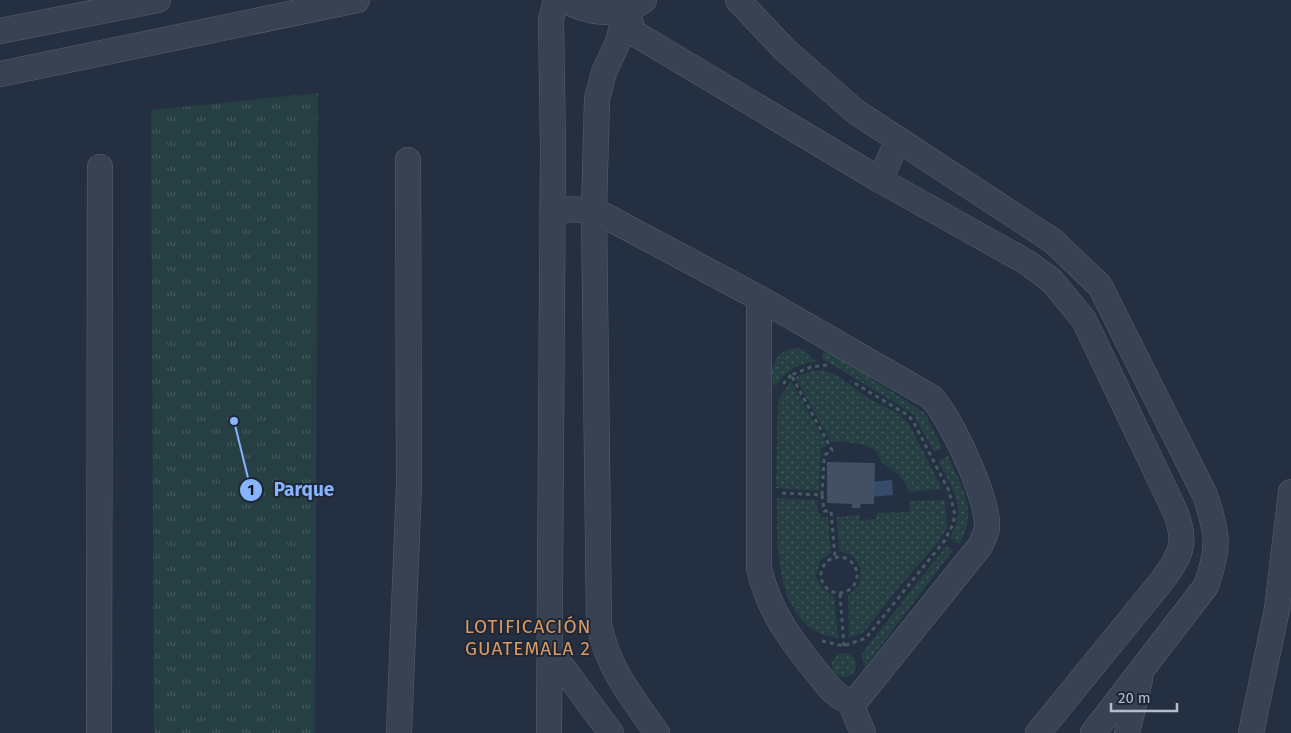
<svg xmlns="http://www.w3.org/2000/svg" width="1291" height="733" font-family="'Fira Sans',sans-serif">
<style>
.grass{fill:url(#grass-dots)}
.park{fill:url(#park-tufts)}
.water{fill:#374b6a}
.building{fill:#435064}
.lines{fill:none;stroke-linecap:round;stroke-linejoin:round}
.minor-casing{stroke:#56606f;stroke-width:26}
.path{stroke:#445c60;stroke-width:3;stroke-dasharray:4 4;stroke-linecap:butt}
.minor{stroke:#384252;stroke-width:25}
.labels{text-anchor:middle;stroke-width:4;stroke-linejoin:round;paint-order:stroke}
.neighbourhood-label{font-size:19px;letter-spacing:1px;fill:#dc9960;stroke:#1d2737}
.leader{fill:none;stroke:#88b3fe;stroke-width:2}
.callout-dot{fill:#88b3fe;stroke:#1d2737;stroke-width:2}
.mark-label{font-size:15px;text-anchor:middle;font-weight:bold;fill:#111}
.callout-label{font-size:19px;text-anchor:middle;font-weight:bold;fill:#88b3fe;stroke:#1d2737;stroke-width:4;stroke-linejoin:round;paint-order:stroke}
</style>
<defs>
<pattern id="grass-dots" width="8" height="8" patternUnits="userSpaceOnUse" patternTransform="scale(1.25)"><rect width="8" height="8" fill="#263f43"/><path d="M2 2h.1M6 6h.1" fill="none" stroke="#43595d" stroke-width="1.8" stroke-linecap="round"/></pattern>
<pattern id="park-tufts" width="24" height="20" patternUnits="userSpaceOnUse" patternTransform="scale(1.25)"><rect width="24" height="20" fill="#263f43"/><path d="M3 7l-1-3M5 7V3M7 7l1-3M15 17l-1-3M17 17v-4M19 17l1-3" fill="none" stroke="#43595d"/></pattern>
</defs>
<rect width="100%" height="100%" fill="#243042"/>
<path class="grass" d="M798 348 804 350 816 361C798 365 787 369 777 385H773C769 365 776 350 798 348Z
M828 350 925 413 942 448 934 452 913 414 822 358V354Z
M823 370 835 374 868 398 900 415 909 424 942 489 909 492C905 476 895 472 883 463 880 461 879 456 877 453 869 443 844 441 831 442L795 377 811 371Z
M791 381 827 445 821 449 819 491 776 488 778 400Z
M948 456C962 488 979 510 959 544L950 538C968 506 952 490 938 460Z
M777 498 817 500 818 511 822 517H828L831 553 820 561 816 577 823 589 834 596 838 638C774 631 777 545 777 498Z
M945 500 947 528 939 541 893 594 867 628 862 633 849 638 848 595 859 586 861 569 852 555 839 551 837 517 859 515 860 520 876 519 877 513 909 512V501Z
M946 546 953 550 865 667 861 655 867 647Z
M832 665a12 12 0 1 1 24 0a12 12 0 1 1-24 0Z"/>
<path class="park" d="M318 93 315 733H154L151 110Z"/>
<path class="water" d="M892 480 893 495 869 497 868 482Z"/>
<path class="building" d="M827 462 875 463 874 504H861L860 508H852V504L827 503Z"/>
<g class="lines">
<defs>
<path id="minor" d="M565 0C589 14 620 18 644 0
M738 0 784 49 856 112 1053 241 1100 286 1205 495C1218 534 1220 547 1206 586L1093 733
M626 10 634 33 880 180 1028 263 1052 281 1084 320 1174 509C1188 542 1182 554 1161 582L1038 733
M626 10 618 42 604 72 597 99 594 210 599 625C609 670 631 696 657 733
M0 31 158 0
M0 74 357 0
M880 180 898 140
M552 209 594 210 759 298 931 397C951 418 989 499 987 528 986 534 982 541 980 546L857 699 850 702C835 697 826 683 816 671 790 639 767 608 759 567V298
M552 653 611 733
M850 702 863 733
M99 733 100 167
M399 733 409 485 408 160
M549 733 553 149 551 19 556 0
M1127 733 1140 680
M1251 733 1277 609 1291 492"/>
</defs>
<use href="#minor" class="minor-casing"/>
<path class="path" d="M783 384 791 375
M782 493 822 495 824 460 825 455 832 450 791 375 811 367 827 365
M822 495 824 511H831L835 557
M821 575a18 18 0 1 1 36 0a18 18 0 1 1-36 0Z
M840 594 844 646
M822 641 844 646 866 638 945 540 953 524 955 515 949 491 914 423 909 416 851 381"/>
<use href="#minor" class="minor"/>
</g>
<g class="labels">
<g class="neighbourhood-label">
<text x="528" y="633">LOTIFICACIÓN<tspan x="528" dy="22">GUATEMALA 2</tspan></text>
</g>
</g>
<path class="leader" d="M234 421L251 490"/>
<g class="callout-dot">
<circle cx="234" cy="421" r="5"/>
<circle cx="251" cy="490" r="12"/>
</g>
<g class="mark-label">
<text x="251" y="495">1</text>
</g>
<g class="callout-label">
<text x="304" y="496">Parque</text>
</g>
<path d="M1111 703v8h66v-8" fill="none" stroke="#b5bdcc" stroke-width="2.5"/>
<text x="1118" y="703" font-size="15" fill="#b5bdcc" stroke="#1d2737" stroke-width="4" paint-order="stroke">20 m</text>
</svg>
